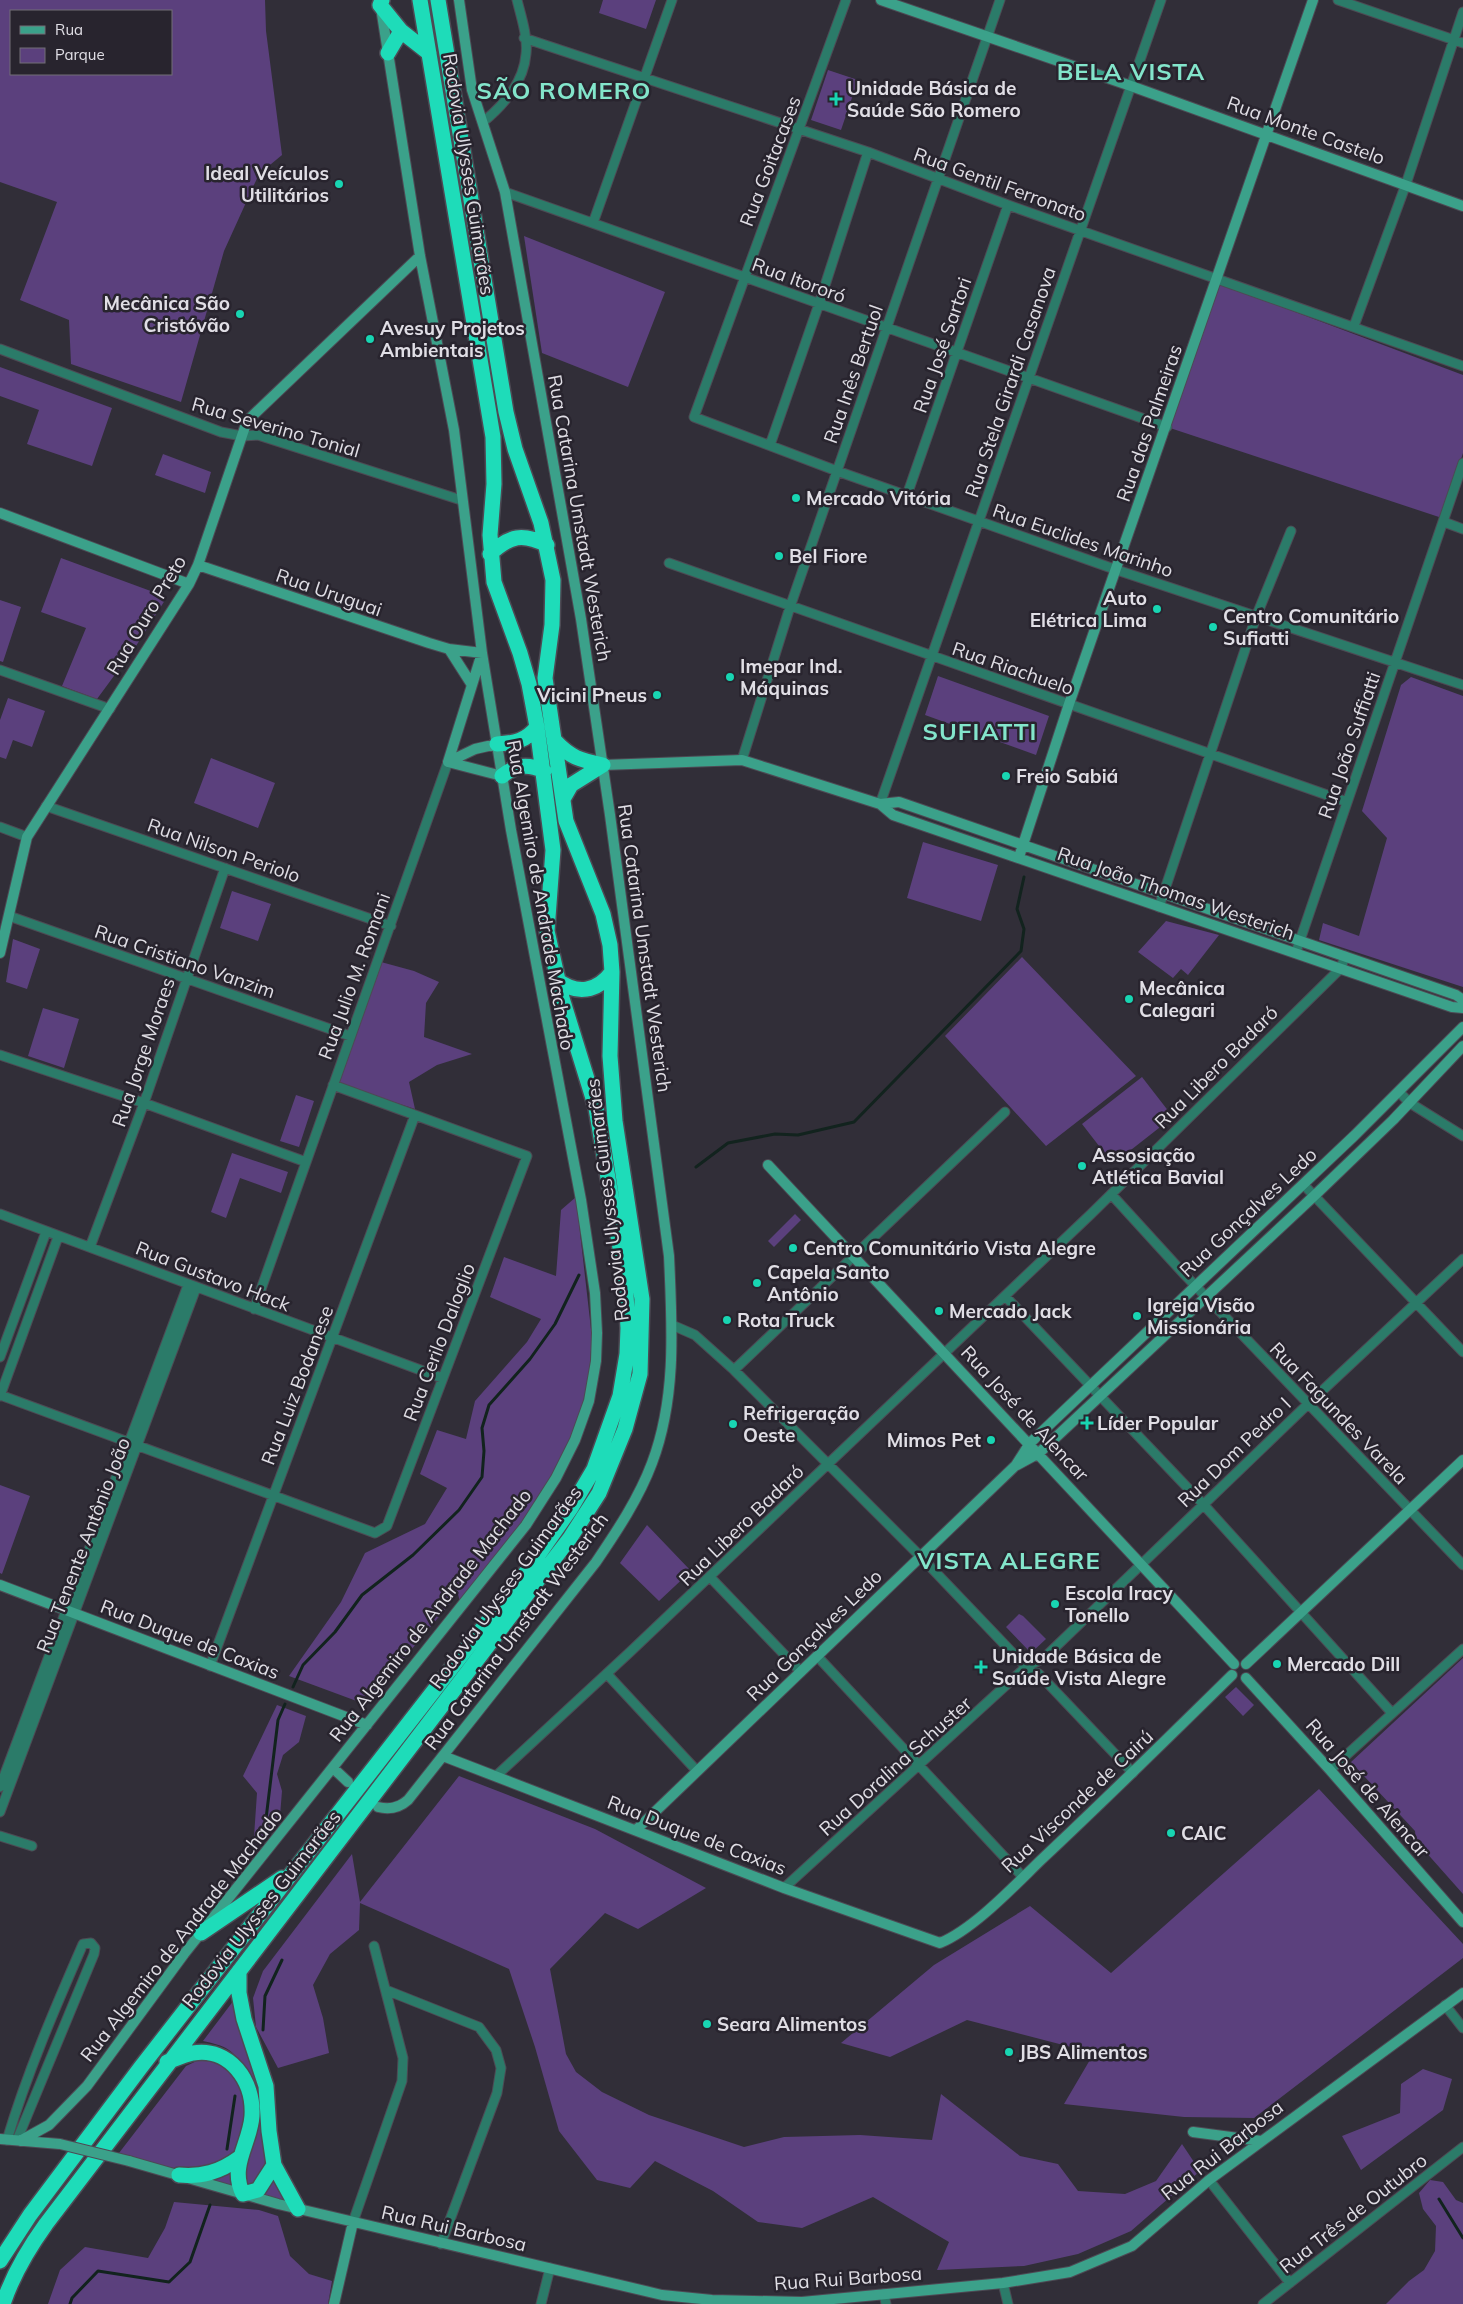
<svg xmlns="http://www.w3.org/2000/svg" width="1463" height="2304" font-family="Mulish,sans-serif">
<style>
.green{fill:#5b407d;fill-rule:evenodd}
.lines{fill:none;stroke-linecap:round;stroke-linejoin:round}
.stream{stroke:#12231e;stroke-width:3}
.street-casing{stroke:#4d4a54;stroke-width:11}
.secondary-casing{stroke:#4d4a54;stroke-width:12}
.highway-casing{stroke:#4d4a54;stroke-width:18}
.street{stroke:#2b7b69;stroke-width:9}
.secondary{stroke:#3ba18a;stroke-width:10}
.highway{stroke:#1edcb9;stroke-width:15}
.secondary-bridge-casing{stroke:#4d4a54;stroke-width:12;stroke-linecap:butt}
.secondary-bridge{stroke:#3ba18a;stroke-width:10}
.poi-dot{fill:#18d5b2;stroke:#28242e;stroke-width:2}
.labels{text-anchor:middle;stroke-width:5;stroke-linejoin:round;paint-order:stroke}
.poi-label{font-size:19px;font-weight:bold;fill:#e0dee5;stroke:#28242e;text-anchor:start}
.street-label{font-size:19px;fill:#e0dee5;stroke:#28242e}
.district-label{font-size:24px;font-weight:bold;letter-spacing:1px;fill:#83e5cb;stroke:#28242e}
</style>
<rect width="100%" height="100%" fill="#312e38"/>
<path class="green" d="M0 0H265L266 31 282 155 259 174 224 251 181 402 71 364 69 320 20 300 57 202 0 182ZM171 11V74H11V11Z
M603 0H656L646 29 599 13Z
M828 70 858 80 841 130 811 120Z
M524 236 665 292 628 387 542 353Z
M1218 283 1463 375V453L1442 518 1170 428Z
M0 367 112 408 92 466 27 444 39 410 0 396Z
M163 454 211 472 205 493 155 475Z
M61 558 167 597 136 646 97 699 62 686 86 628 41 612Z
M0 600 21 607 3 662 0 661Z
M938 676 1049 716 1036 755 925 715Z
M1411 677 1463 696V987L1319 940 1323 923 1359 936 1387 838 1362 811 1401 685Z
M8 698 45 711 32 747 13 740 6 759 0 757V720Z
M211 758 275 783 258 828 194 803Z
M923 842 998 865 981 921 907 898Z
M232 891 271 904 258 941 220 928Z
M1166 921 1219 935 1188 975 1181 969 1173 978 1138 952Z
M13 939 40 949 27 989 6 982Z
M1022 957 1136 1076 1046 1146 945 1036Z
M381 962 414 971 439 982 426 1003 424 1037 472 1054 437 1065 409 1082 415 1109 339 1084Z
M43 1008 79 1019 64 1068 28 1056Z
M1142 1077 1173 1117 1113 1164 1082 1124Z
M296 1095 314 1101 299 1147 280 1141Z
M232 1153 288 1172 281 1193 240 1178 226 1218 211 1212Z
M576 1197 592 1338 587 1401 555 1478 461 1606 458 1594 369 1700 362 1703 289 1676 341 1602 365 1553 425 1524 447 1488 420 1474 437 1430 466 1439 475 1401 527 1342 541 1319 490 1297 504 1257 556 1276 561 1210Z
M795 1214 801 1220 774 1247 768 1241Z
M0 1485 30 1496 2 1574 0 1573Z
M647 1525 691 1571 659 1601 620 1563Z
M1019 1614 1023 1616 1046 1639 1031 1653 1006 1627Z
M1463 1658V1894L1416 1841 1415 1831 1351 1762Z
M1236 1687 1254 1705 1243 1716 1225 1697Z
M277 1705 306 1716 299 1742 283 1755 277 1774 282 1791 280 1816 253 1851 257 1793 243 1776Z
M459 1776 595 1829 706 1888 638 1929 605 1913 550 1969 566 2054 576 2072 602 2092 649 2115 744 2147 784 2137 860 2135 932 2140 941 2094 1020 2156 1058 2164 1078 2191 1125 2194 1156 2181 1182 2144 1200 2171 1131 2231 1078 2254 1024 2266 937 2270 949 2242 873 2197 802 2228 758 2222 713 2191 655 2161 630 2188 597 2180 559 2131 535 2047 509 1969 360 1903 359 1930 330 1954 313 1985 323 2018 329 2053 278 2068 256 2027 253 1998 263 1971 352 1854 360 1902Z
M1319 1789 1463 1944V1958L1254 2118 1184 2117 1064 2104 1094 2053 967 2020 890 2057 841 2043 934 1965 1030 1906 1111 1973Z
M234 2000 260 2070 269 2161 256 2185 249 2187 244 2179C247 2141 265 2077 229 2050 222 2045 212 2043 203 2041Z
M201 2059C208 2060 218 2060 224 2063 255 2076 249 2138 229 2158 224 2164 205 2169 197 2170 175 2172 140 2158 119 2153L186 2066Z
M1423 2069 1452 2079 1443 2110 1361 2170 1342 2136 1400 2113 1401 2084Z
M233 2167 237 2187 207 2179Z
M273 2179 278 2190 289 2203 259 2194 268 2189Z
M1430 2180 1443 2182 1456 2200 1463 2203V2304H1386L1409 2281 1424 2270 1435 2251 1436 2226 1423 2209 1419 2193Z
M174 2202 259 2210 278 2216 290 2256 309 2274 332 2281 328 2304H48L60 2270 85 2247 148 2258 165 2228Z"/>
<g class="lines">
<path class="stream" d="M696 1167 728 1143 775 1134 798 1135 854 1122 1021 951 1024 929 1017 909 1024 877
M293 1687 303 1665 335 1632 362 1595 413 1555 459 1510 482 1477 484 1451 482 1428 489 1405 530 1359 555 1324 579 1275
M266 1837 265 1827 278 1720 285 1704
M263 2030 265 1996 282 1960
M227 2149 235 2096
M1439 2199 1463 2238
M70 2304 72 2298 98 2271 169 2282 190 2262 210 2205"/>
<defs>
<path id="street" d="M846 0 694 417 837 471 1117 570 1463 685
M1338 0 1463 43
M524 38 868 152 1008 205 1463 366
M483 122C504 105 524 81 526 54 528 37 521 16 517 0
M505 192 1167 427
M593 223 672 0
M1354 326 1406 184 1463 12
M0 349 221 432 242 436 258 435 461 500
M770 445 819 304 868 152
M907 495 1008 205
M1444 522 1463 529
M669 563 1347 802
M0 670 110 709
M742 760 790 607 1000 0
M880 804 1161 0
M46 806 391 926
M0 827 27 837
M1159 907 1256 617 1291 531
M9 916 350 1036
M1296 952 1463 463
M0 1055 144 1103 306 1162
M1399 1092 1410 1103 1463 1136
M1303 1184 1463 1352
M1111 1194 1184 1274 1463 1565
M0 1214 442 1378
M90 1247 144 1103 225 868
M1005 1296 1203 1504 1392 1713
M254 1309 448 762
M672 1325 695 1335 734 1370 920 1556 1026 1667 1039 1674 1133 1773
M0 1357 46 1232
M734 1370 1005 1112
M0 1395 375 1533 387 1526 527 1156 333 1085
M0 1396 58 1237
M710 1577 801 1672
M818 1657 1023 1877
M210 1666 415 1115
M607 1674 697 1771
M1330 1770 1463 1649
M496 1776 630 1652 1091 1214 1341 968 1345 956
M0 1787 188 1285
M0 1812 196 1288
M0 1836 32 1846
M784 1888 1026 1667 1044 1658 1308 1404 1463 1259
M386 1990 479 2027 496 2050 501 2068 497 2093 441 2244
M1445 2005 1463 2028
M7 2140C27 2073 55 2008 83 1944L91 1943 95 1948 94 1954 17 2140
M1209 2180 1290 2283
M353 2222 402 2081 403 2058 374 1946
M1003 2283 1008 2304
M884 2294 886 2304
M541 2304 550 2268
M1263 2304 1463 2147"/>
<path id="secondary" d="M881 0 1131 86 1463 206
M0 513 189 584
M198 565 429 643 449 649 482 653 448 762
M449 649 472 685
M448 762 502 776
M448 762 475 749 497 744
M603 765 742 760 880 804 893 815 1452 1007 1463 1008
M880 804 899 802 1456 995 1463 1000
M1019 857 1069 704 1313 0
M0 953 27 837 189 584 198 565 247 421 420 256
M768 1165 1234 1664
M1017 1465 1039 1453 1314 1196 1393 1120 1463 1046
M0 1585 367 1725
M1246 1664 1463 1460
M1246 1678 1330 1770 1463 1922
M443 1756 784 1888 940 1943C974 1929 1014 1886 1042 1859 1106 1799 1169 1737 1232 1675
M333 1768 348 1782
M378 1807C390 1810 399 1808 408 1800L596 1562C617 1531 639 1498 652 1463 677 1397 672 1325 669 1256L610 815 581 619 505 192 472 90 459 0
M636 1830 1016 1465 1030 1443 1355 1135 1463 1027
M1193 2132 1261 2141
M0 2139 60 2144
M20 2141 49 2125 87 2086 184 1954 526 1525 556 1478 575 1440 589 1401 596 1361 597 1333 595 1293 581 1200 511 830 482 653 454 430 420 256 381 8
M129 2161 278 2204 662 2295 712 2300 802 2302 1003 2283 1070 2272 1132 2246 1209 2180 1463 1993
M334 2304 353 2222"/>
<path id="highway" d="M382 0 380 5 401 31 429 53
M388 53 401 31
M490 554C510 535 523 533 547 545
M555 741C571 758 580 760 603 765
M497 744C515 743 526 741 537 727
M502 776C516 765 527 763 544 771
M563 799 571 785 603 765
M557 980C577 995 597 992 612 972
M201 1933 282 1878
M239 1971V1993L244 2019 266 2086 269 2131 274 2165 298 2209
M167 2062C175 2059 184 2055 193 2053 230 2047 254 2081 252 2116 250 2144 229 2166 243 2194L258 2190 274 2165
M179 2175C202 2177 220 2172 239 2158
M0 2261 30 2215 141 2067 527 1571 571 1508 594 1469 620 1396 627 1354 628 1328 625 1277 596 1108 562 998 547 931 553 850 537 727 529 684 520 653 494 582 490 535 494 484 493 437 420 0
M3 2304C13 2274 28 2249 46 2224L570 1538 599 1493 625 1429 640 1374 642 1299 615 1121 610 1056 612 972 610 945 603 914 566 821 545 678 552 625 553 580 541 523 515 449 506 412 438 0"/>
</defs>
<use href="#street" class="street-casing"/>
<use href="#secondary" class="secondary-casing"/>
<use href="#highway" class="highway-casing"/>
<use href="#street" class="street"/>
<use href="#secondary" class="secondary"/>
<use href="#highway" class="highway"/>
<defs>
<path id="secondary-bridge" d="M60 2144 129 2161"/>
</defs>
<use href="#secondary-bridge" class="secondary-bridge-casing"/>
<use href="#secondary-bridge" class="secondary-bridge"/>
</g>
<g class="poi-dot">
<path d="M833.5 91.5h5v5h5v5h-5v5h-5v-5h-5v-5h5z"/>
<circle cx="339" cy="184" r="5"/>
<circle cx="240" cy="314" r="5"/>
<circle cx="370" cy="339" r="5"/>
<circle cx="796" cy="498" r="5"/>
<circle cx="779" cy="556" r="5"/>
<circle cx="1157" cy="609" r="5"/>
<circle cx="1213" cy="627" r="5"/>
<circle cx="730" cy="677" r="5"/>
<circle cx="657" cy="695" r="5"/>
<circle cx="1006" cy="776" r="5"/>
<circle cx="1129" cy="999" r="5"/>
<circle cx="1082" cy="1166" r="5"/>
<circle cx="793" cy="1248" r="5"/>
<circle cx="757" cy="1283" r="5"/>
<circle cx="939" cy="1311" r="5"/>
<circle cx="1137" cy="1316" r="5"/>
<circle cx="727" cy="1320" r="5"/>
<path d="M1084.5 1415.5h5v5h5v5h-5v5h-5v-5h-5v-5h5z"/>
<circle cx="733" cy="1424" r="5"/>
<circle cx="991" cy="1440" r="5"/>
<circle cx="1055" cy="1604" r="5"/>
<circle cx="1277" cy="1664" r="5"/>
<path d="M978.5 1659.5h5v5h5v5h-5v5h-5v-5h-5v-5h5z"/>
<circle cx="1171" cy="1833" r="5"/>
<circle cx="707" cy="2024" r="5"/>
<circle cx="1009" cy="2052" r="5"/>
</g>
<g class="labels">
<g class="poi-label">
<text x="847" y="95">Unidade Básica de<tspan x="847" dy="22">Saúde São Romero</tspan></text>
<text x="329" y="180" text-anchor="end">Ideal Veículos<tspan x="329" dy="22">Utilitários</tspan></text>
<text x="230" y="310" text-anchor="end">Mecânica São<tspan x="230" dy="22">Cristóvão</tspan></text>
<text x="380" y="335">Avesuy Projetos<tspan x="380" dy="22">Ambientais</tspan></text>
<text x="806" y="505">Mercado Vitória</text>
<text x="789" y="563">Bel Fiore</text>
<text x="1147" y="605" text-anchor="end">Auto<tspan x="1147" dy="22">Elétrica Lima</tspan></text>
<text x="1223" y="623">Centro Comunitário<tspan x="1223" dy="22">Sufiatti</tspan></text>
<text x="740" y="673">Imepar Ind.<tspan x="740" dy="22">Máquinas</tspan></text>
<text x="647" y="702" text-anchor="end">Vicini Pneus</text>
<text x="1016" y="783">Freio Sabiá</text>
<text x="1139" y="995">Mecânica<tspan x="1139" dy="22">Calegari</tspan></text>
<text x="1092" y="1162">Assosiação<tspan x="1092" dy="22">Atlética Bavial</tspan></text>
<text x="803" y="1255">Centro Comunitário Vista Alegre</text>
<text x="767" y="1279">Capela Santo<tspan x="767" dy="22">Antônio</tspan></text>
<text x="1147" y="1312">Igreja Visão<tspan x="1147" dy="22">Missionária</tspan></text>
<text x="949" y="1318">Mercado Jack</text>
<text x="737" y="1327">Rota Truck</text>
<text x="743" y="1420">Refrigeração<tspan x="743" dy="22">Oeste</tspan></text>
<text x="1097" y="1430">Líder Popular</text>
<text x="981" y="1447" text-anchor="end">Mimos Pet</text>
<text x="1065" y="1600">Escola Iracy<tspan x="1065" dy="22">Tonello</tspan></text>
<text x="992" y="1663">Unidade Básica de<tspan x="992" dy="22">Saúde Vista Alegre</tspan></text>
<text x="1287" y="1671">Mercado Dill</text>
<text x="1181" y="1840">CAIC</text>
<text x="717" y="2031">Seara Alimentos</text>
<text x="1019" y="2059">JBS Alimentos</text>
</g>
<g class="street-label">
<text transform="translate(1306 130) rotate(20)" y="7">Rua Monte Castelo</text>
<text transform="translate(770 161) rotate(-69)" y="7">Rua Goitacases</text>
<text transform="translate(469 174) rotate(81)" y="7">Rodovia Ulysses Guimarães</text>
<text transform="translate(1000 184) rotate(20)" y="7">Rua Gentil Ferronato</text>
<text transform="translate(799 280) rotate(20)" y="7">Rua Itororó</text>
<text transform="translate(942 345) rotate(-71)" y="7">Rua José Sartori</text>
<text transform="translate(853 374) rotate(-71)" y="7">Rua Inês Bertuol</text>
<text transform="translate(1010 382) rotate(-71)" y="7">Rua Stela Girardi Casanova</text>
<text transform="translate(1149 423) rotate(-71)" y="7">Rua das Palmeiras</text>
<text transform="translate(276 427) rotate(16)" y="7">Rua Severino Tonial</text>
<text transform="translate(580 518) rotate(80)" y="7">Rua Catarina Umstadt Westerich</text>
<text transform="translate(1083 540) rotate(19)" y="7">Rua Euclides Marinho</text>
<text transform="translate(329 592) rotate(19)" y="7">Rua Uruguai</text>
<text transform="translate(146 615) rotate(-59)" y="7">Rua Ouro Preto</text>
<text transform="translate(1013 668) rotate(19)" y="7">Rua Riachuelo</text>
<text transform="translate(1349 745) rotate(-71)" y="7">Rua João Suffiatti</text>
<text transform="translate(224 850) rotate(19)" y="7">Rua Nilson Periolo</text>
<text transform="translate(1176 893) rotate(19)" y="7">Rua João Thomas Westerich</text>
<text transform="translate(541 895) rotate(80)" y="7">Rua Algemiro de Andrade Machado</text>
<text transform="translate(645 948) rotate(82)" y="7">Rua Catarina Umstadt Westerich</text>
<text transform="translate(185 961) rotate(19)" y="7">Rua Cristiano Vanzim</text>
<text transform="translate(354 976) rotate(-70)" y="7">Rua Julio M. Romani</text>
<text transform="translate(143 1052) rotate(-71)" y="7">Rua Jorge Moraes</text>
<text transform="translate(1216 1067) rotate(-45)" y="7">Rua Libero Badaró</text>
<text transform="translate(607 1200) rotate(-97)" y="7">Rodovia Ulysses Guimarães</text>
<text transform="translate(1248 1212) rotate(-43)" y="7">Rua Gonçalves Ledo</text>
<text transform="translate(213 1276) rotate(21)" y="7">Rua Gustavo Hack</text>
<text transform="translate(439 1342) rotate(-69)" y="7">Rua Cerilo Daloglio</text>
<text transform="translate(297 1385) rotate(-69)" y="7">Rua Luiz Bodanese</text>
<text transform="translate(1025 1413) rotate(47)" y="7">Rua José de Alencar</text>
<text transform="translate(1339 1413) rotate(46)" y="7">Rua Fagundes Varela</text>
<text transform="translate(1234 1452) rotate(-44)" y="7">Rua Dom Pedro I</text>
<text transform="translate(741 1525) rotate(-44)" y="7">Rua Libero Badaró</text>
<text transform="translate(83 1545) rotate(-69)" y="7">Rua Tenente Antônio João</text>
<text transform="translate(505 1587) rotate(-54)" y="7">Rodovia Ulysses Guimarães</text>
<text transform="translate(430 1615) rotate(-52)" y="7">Rua Algemiro de Andrade Machado</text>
<text transform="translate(516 1631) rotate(-53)" y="7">Rua Catarina Umstadt Westerich</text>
<text transform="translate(814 1635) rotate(-44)" y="7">Rua Gonçalves Ledo</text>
<text transform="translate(190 1639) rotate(21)" y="7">Rua Duque de Caxias</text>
<text transform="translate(895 1766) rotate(-42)" y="7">Rua Doralina Schuster</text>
<text transform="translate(1368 1788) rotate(49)" y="7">Rua José de Alencar</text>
<text transform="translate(1077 1801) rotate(-43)" y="7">Rua Visconde de Cairú</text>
<text transform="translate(697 1835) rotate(21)" y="7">Rua Duque de Caxias</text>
<text transform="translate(261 1909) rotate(-52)" y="7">Rodovia Ulysses Guimarães</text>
<text transform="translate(181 1935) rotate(-52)" y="7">Rua Algemiro de Andrade Machado</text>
<text transform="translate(1222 2150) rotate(-38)" y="7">Rua Rui Barbosa</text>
<text transform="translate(1353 2213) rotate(-38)" y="7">Rua Três de Outubro</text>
<text transform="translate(454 2228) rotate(13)" y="7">Rua Rui Barbosa</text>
<text transform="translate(848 2278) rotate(-4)" y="7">Rua Rui Barbosa</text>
</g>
<g class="district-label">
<text x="1131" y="80">BELA VISTA</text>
<text x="564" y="99">SÃO ROMERO</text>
<text x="980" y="740">SUFIATTI</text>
<text x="1009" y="1569">VISTA ALEGRE</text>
</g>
</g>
<rect x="10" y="10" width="162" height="65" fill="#28242e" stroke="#726e77"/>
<rect x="20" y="26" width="25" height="8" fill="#3ba18a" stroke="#726e77"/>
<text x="55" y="35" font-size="15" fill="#e0dee5">Rua</text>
<rect x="20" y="48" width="25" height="15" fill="#5b407d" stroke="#726e77"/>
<text x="55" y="60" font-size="15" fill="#e0dee5">Parque</text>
</svg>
